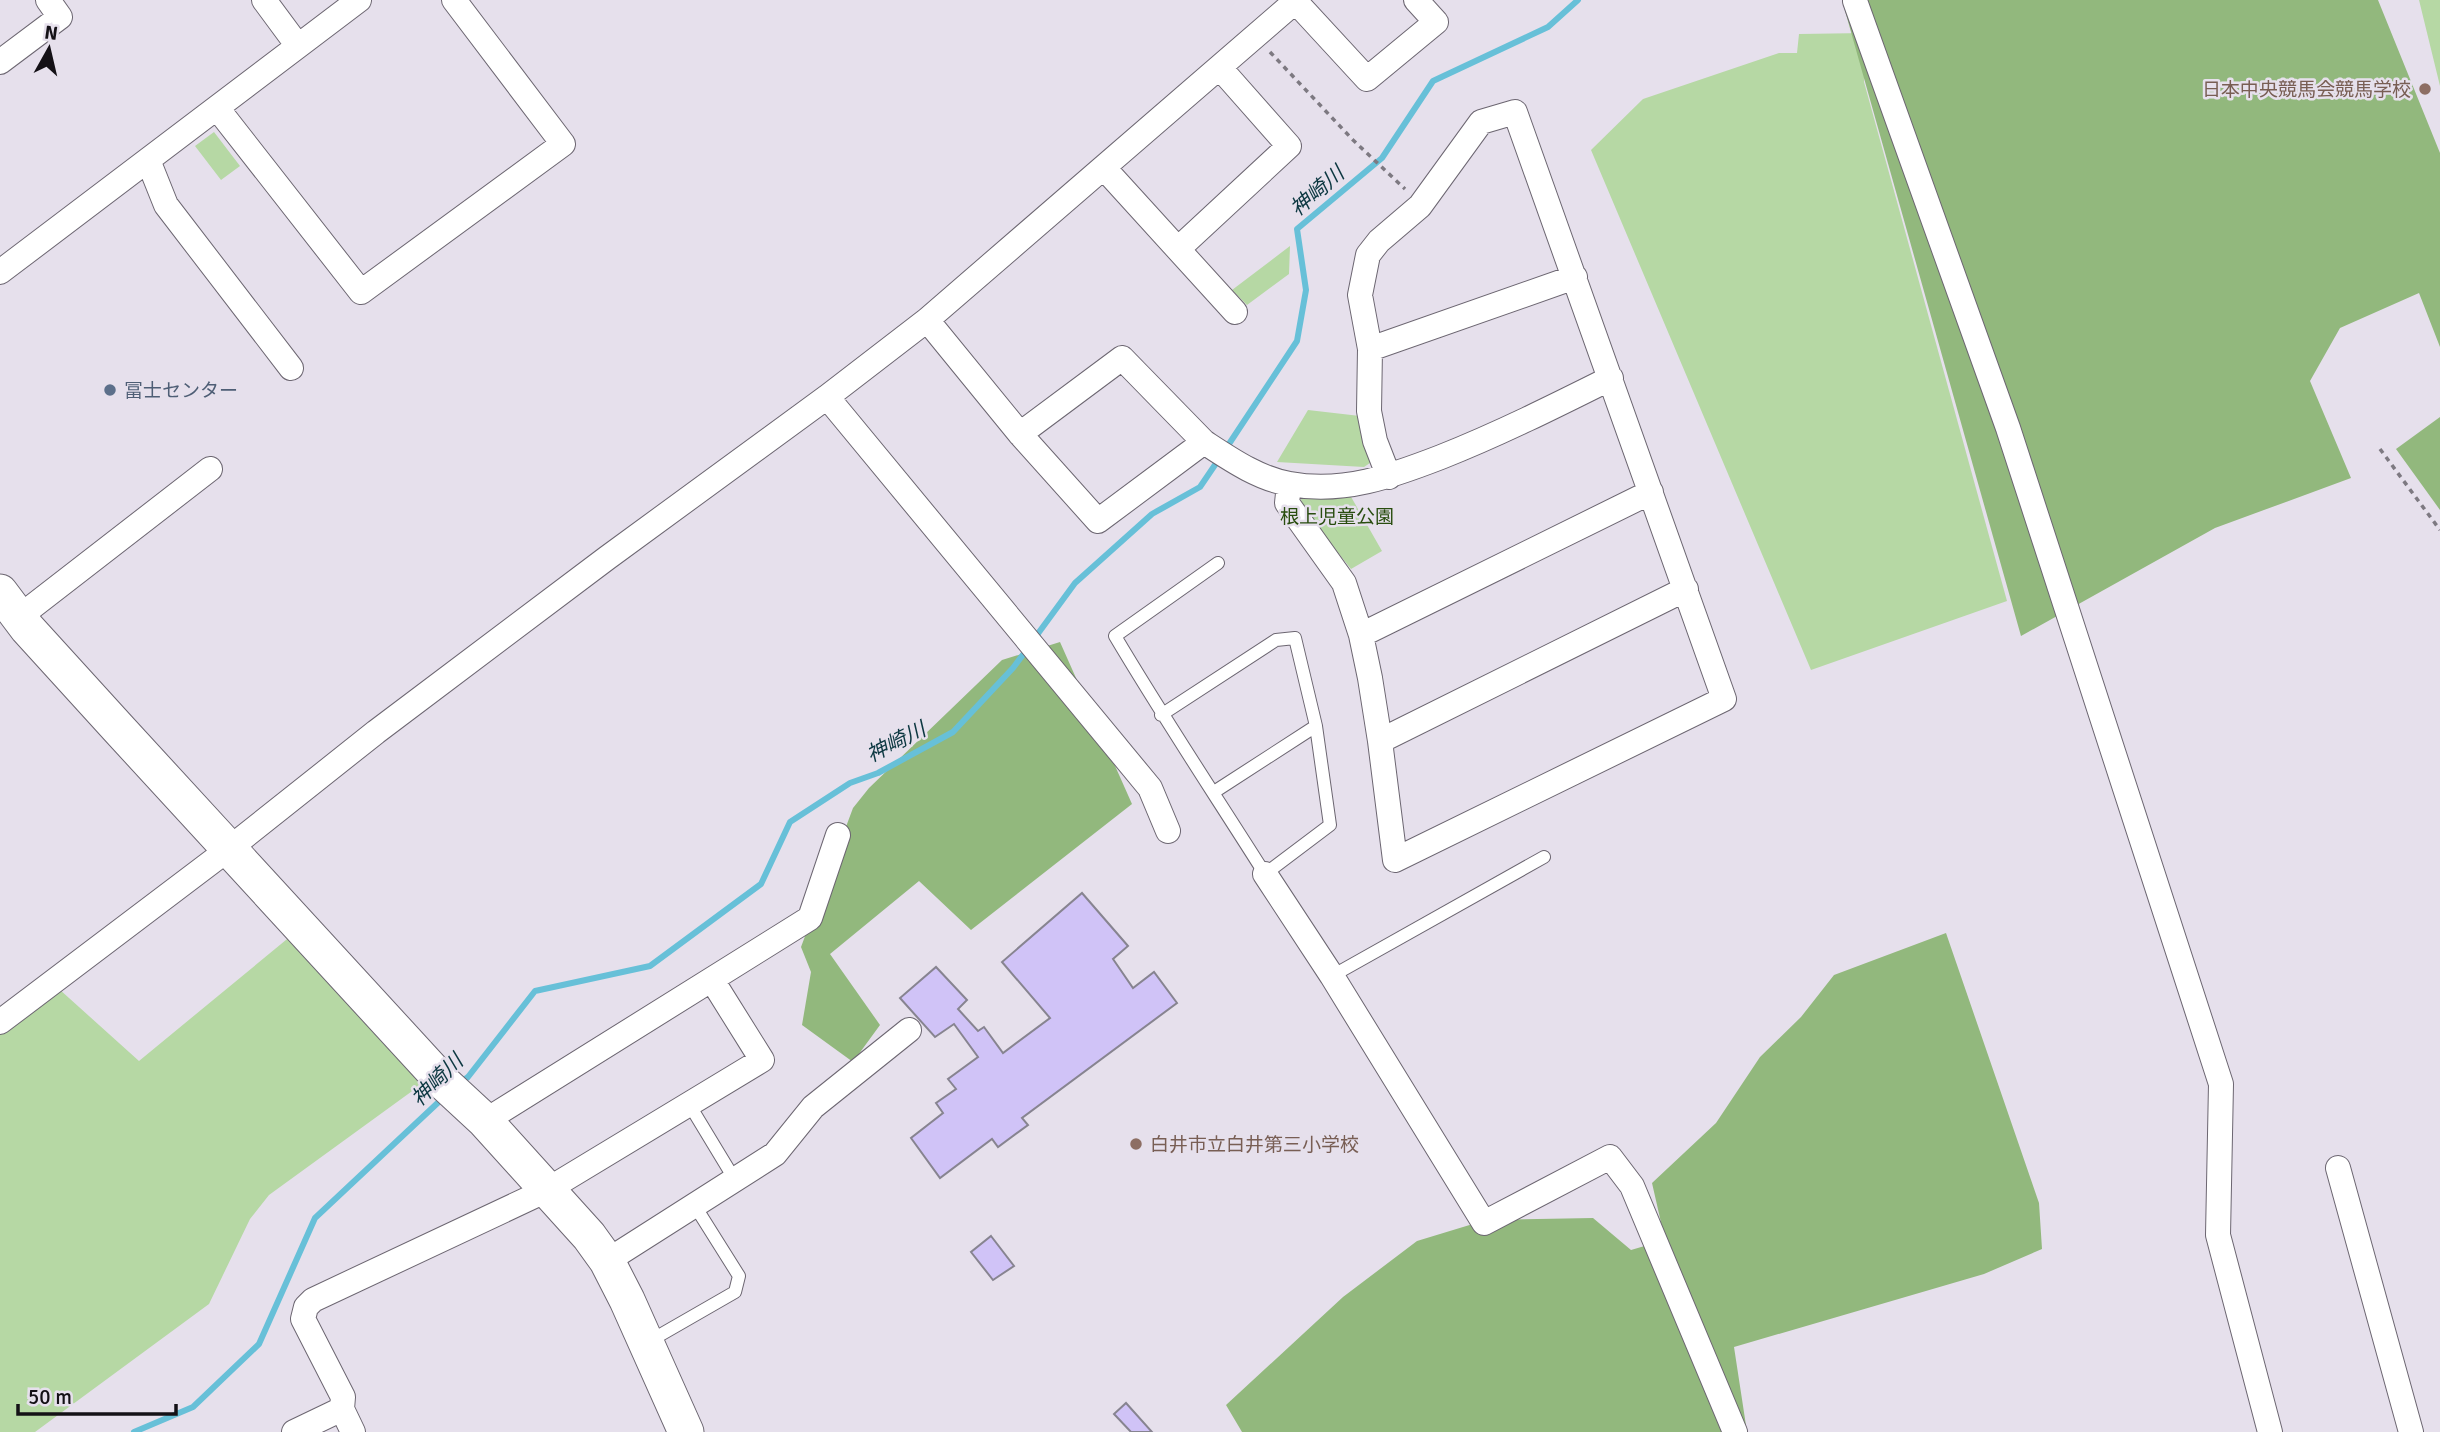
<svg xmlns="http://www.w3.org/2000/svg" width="2440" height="1432" font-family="Signika,'Noto Sans JP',sans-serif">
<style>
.green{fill:#b6d8a4}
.forest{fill:#92b87d}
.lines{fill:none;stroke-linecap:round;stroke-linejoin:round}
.stream{stroke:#67c0d8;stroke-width:6}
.building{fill:#d0c3f7;stroke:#878490;stroke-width:2}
.lane-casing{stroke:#6c6671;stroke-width:14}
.street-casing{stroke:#6c6671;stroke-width:26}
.secondary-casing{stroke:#6c6671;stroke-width:37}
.path{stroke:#7d7981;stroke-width:3.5;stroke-dasharray:5 5;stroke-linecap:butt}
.lane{stroke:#fff;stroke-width:12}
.street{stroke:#fff;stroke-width:24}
.secondary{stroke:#fff;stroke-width:35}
.education-dot{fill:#8d6e63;stroke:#e6e0ec;stroke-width:2.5}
.service-dot{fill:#5c6f8a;stroke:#e6e0ec;stroke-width:2.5}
.labels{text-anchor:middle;stroke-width:5;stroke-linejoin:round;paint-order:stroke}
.education-label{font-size:19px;fill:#785e54;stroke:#e6e0ec;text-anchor:end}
.service-label{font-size:19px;fill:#4e5e75;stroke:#e6e0ec;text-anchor:start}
.park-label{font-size:19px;fill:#294d0f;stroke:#e6e0ec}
.water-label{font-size:21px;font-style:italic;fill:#0c3741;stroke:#e6e0ec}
</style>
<rect width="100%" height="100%" fill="#e6e0ec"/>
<path class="green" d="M2419 0H2440V86Z
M1866 33 1864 82 2007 601 1811 670 1591 150 1643 99 1779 53H1797L1799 34Z
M214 132 240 166 221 180 195 146Z
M1290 246 1289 274 1247 305 1232 290Z
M1308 410 1360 416 1373 461 1364 467 1277 462Z
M1310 493 1350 495 1382 551 1351 569 1302 508 1301 498Z
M292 935 426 1081 269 1195 250 1219 209 1304 35 1432H0V1034L59 989 139 1061Z"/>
<path class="forest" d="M1842 0H2378L2440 153V347L2419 293 2340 328 2310 381 2351 478 2215 528 2021 636Z
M2440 417V510L2396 449Z
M1060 642 1132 804 971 930 919 881 830 954 880 1025 853 1062 802 1025 811 972 801 947 853 808 869 788 1002 660Z
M1946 933 2039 1203 2042 1249 1984 1274 1734 1347 1747 1432H1242L1226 1405 1343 1297 1417 1241 1486 1220 1593 1218 1631 1250 1665 1240 1652 1183 1716 1123 1760 1057 1801 1017 1834 975Z"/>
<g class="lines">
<path class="stream" d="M1225 450 1297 341 1306 290 1297 229 1382 158 1433 81 1548 27 1578 0
M1034 639 1075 583 1152 514 1200 487 1219 459
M460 1083 468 1077 535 991 650 966 761 884 790 822 850 783 878 773 953 732 1013 668 1028 648
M134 1432 193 1407 259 1344 315 1218 444 1097"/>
</g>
<path class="building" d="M1082 893 1128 946 1113 959 1133 988 1154 972 1177 1003 1022 1118 1028 1125 998 1147 992 1139 940 1178 911 1138 943 1113 936 1103 956 1089 948 1079 978 1057 954 1024 935 1037 900 998 936 967 967 1000 958 1009 978 1031 984 1027 1003 1053 1050 1018 1002 962Z
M991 1236 1014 1266 993 1280 971 1252Z
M1126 1403 1152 1432H1131L1114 1414Z"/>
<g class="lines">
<defs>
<path id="lane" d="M1161 715 1276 640 1295 638 1316 726 1330 825 1265 874C1215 795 1163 717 1115 636L1218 563
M1214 792 1316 726
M1332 976 1544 857
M689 1104 735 1180
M648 1342 735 1292 739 1276 695 1206"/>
<path id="street" d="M264 0 298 46
M1855 1 2008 428 2221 1084 2218 1235 2270 1432
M1296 2 1367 79 1436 22 1416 0
M0 62 60 17 48 0
M217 108 361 292 563 144 454 0
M148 160 166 205 291 368
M1104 168 1235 312
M1178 249 1289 146 1220 68
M0 272 359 0
M927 320 1020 434 1098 521 1204 442C1230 459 1259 479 1290 484 1343 494 1392 476 1441 457 1499 434 1555 406 1611 378
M1370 349 1575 277
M827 397 1150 788 1168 831
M1020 434 1122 358 1204 442
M1289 484 1287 503 1344 583 1361 635 1370 678 1380 741 1395 860 1724 699 1515 112 1481 122 1420 206 1379 241 1368 255 1360 295 1370 349 1369 411 1375 441 1389 477
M19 617 210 469
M1361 635 1651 492
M1380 741 1686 589
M1265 874 1332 976 1484 1223 1610 1157 1632 1186 1735 1432
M0 1022 230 848 376 732 607 558 827 397 927 320 1297 0
M485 1121 810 918 838 835
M2338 1168 2411 1432
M607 1261 775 1154 813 1107 909 1030
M342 1409 353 1432
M294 1432 342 1409 343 1397 303 1319 306 1307 313 1300 547 1190 762 1060 712 980"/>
<path id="secondary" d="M0 592 27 628 118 728 445 1084 485 1121 589 1236 607 1261 627 1300 686 1432"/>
</defs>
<use href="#lane" class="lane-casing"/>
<use href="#street" class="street-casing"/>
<use href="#secondary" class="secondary-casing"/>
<path class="path" d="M1270 52 1353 140 1405 189
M2380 449 2440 530"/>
<use href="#lane" class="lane"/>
<use href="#street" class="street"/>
<use href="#secondary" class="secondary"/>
</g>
<g class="education-dot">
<circle cx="2425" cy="89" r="7"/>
<circle cx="1136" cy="1144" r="7"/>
</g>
<circle class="service-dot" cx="110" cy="390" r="7"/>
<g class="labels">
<g class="education-label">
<text x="2411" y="96">日本中央競馬会競馬学校</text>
<text x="1150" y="1151" text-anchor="start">白井市立白井第三小学校</text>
</g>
<g class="service-label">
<text x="124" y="397">冨士センター</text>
</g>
<g class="park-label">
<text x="1337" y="523">根上児童公園</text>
</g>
<g class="water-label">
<text transform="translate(1317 191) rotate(-41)" y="7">神崎川</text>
<text transform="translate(896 742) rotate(-27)" y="7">神崎川</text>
<text transform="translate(437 1080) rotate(-45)" y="7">神崎川</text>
</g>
</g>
<g transform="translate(49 49) rotate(8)" stroke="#e6e0ec" stroke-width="5" paint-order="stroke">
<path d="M0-5L12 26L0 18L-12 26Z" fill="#141116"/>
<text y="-10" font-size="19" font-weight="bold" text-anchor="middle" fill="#141116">N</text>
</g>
<path d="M18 1404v10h158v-10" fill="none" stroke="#141116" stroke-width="3.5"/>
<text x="28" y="1404" font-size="21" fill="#141116" stroke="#e6e0ec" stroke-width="5" paint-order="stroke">50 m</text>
</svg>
